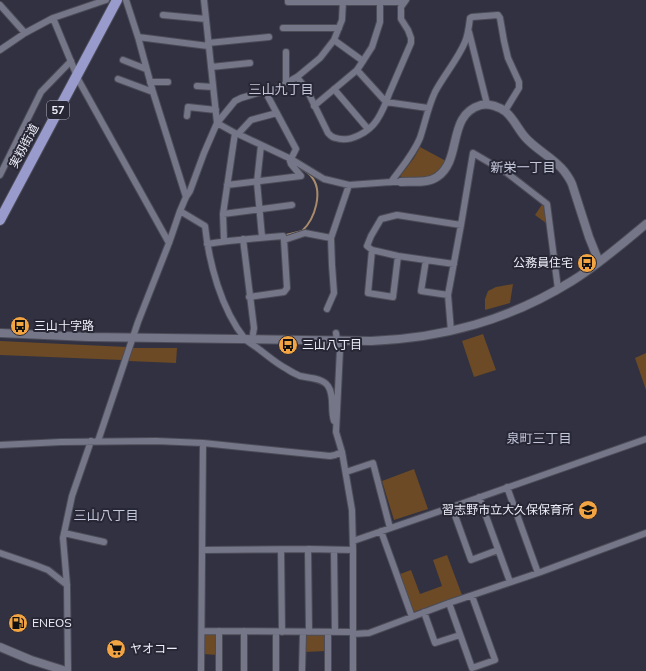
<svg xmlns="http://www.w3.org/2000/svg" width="646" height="671" font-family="Mulish,'Noto Sans JP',sans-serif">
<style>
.green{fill:#6b4a25}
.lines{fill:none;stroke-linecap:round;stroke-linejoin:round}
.stream{stroke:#a88b6b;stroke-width:2}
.minor-casing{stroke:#4c4c59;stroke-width:8}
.tertiary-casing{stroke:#4c4c59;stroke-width:10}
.primary-casing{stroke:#4c4c59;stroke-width:12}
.minor{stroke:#757688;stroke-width:6}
.tertiary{stroke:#757688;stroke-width:8}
.primary{stroke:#999bcc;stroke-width:10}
.labels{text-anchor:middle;stroke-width:4;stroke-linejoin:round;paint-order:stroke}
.shield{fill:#272736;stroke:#b2b2be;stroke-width:1}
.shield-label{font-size:11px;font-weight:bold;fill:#edeef8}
.street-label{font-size:12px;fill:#edeef8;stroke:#272736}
.poi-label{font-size:12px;fill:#edeef8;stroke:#272736;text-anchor:start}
.neighbourhood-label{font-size:13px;fill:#c3c5d8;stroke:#272736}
</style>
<rect width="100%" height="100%" fill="#313141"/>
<path class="green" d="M420 147 446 161 439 171 429 178 403 179 400 176 414 158Z
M543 203 545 205 546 223 535 215Z
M513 284 510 303 485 310V299L488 291 496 287Z
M483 334 496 370 474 377 462 341Z
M0 341 127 347 122 360 0 355Z
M131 348H177L176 363 128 361Z
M646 353V390L635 358Z
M414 469 428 509 394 520 382 481Z
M447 555 462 595 414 612 400 574 411 570 420 594 442 586 433 560Z
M205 633H216L218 655 203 654V635Z
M306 633 327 635V651L303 652Z"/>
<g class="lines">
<path class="stream" d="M286 235 302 231C315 219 324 191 311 176 307 171 300 168 295 165"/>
<defs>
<path id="minor" d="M126 0 138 37 153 92 186 197
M204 0 217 123 235 133 238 134 291 159 314 173 324 179 349 185 391 182H401
M288 0V2H399L405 0
M0 5 25 33
M163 15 206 19
M53 18 79 81 169 243
M283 28H339
M469 32 487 104
M138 37 208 46
M334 40 363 61
M208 43 269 37
M0 50 25 33 53 18 106 0
M286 52V83
M123 60 146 69
M211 67 250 63
M357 70 386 102 428 108
M297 77 307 90 328 133C330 135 332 138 336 138 350 143 369 132 377 120 382 112 386 103 389 94L411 43V38L408 30 401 19V7L406 0
M118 79 153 92
M150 82H168
M197 86 213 87
M334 89 368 129
M314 106 357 70 363 61 372 47 380 22V2
M187 116 188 107 216 110
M238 134 251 120 277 113
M261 145 257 182 262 237
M0 175 41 92 71 61
M391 182C401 168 413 155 420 138 425 123 428 107 435 92 444 75 458 59 465 42 468 35 469 26 470 18L472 17 498 15 500 18 504 41 508 58 519 82V88L505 111
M227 185 301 176 291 164 290 161 296 149 265 91
M180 211 205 226C209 263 221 309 245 339 249 343 255 346 260 350 268 356 277 364 287 369 291 372 296 374 300 376 309 378 323 378 328 386 335 396 330 410 334 421
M223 214 292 205
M243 239 254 328 253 334
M224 241 223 214 235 133
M207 244C232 240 257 238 283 236L284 240
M372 250 368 293 393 297 398 256
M426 260 421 291 448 295
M454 264 398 256 372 250 367 246 371 236 381 219 397 215 461 225
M249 297 284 292 287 288 284 240 305 233 331 238
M327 309 334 293 332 265 331 238 349 185
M451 331 448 295 461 225 473 153 507 173 547 204 558 289
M336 333 337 340 340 349 336 432 342 452 352 510 353 550V671
M98 441 138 322 169 243 180 211 186 197 190 191 204 153 217 123 235 101 241 98 265 91 277 88 286 83 297 77 320 58 334 40 342 20 343 0
M0 445 61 442 156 441 203 443 330 456 335 455 342 452
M346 472 373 463 390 528
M507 487 538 573
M479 497 510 582
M452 507 471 560 498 550
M381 531 412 617
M64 533 104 542
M353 541 452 507 646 439
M308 549 309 632
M203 550 308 549 353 550
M281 550 282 632
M334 550 335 632
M0 553 35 565 48 570 67 585
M449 603 472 668 495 660 472 596
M424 612 435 643 460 635
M202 631 353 632
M244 631V671
M328 632V671
M353 634 369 633 449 603 538 573 646 533
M68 671 67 585 63 538 72 496 91 441
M201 671 203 443
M219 671V631
M276 671V632
M302 671 303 632"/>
<path id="tertiary" d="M401 182C412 181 427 184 437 177 463 160 446 115 481 105 489 103 500 107 506 112 514 119 518 129 525 137 536 150 553 157 564 171 567 175 570 179 572 184L589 237 599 262
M0 333 89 337 371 341C444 338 509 320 572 281 598 265 622 244 646 224
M0 647 31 660 66 671"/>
<path id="primary" d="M0 220 117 0"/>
</defs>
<use href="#minor" class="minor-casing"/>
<use href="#tertiary" class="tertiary-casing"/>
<use href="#primary" class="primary-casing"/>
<use href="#minor" class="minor"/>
<use href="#tertiary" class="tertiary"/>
<use href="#primary" class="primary"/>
</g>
<defs>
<symbol id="bus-disc" viewBox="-11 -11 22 22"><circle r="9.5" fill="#f3a442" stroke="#272736"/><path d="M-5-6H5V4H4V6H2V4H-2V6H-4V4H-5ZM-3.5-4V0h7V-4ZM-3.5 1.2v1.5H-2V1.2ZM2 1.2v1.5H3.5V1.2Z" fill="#111"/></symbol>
<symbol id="school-disc" viewBox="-11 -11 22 22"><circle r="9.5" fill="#f3a442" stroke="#272736"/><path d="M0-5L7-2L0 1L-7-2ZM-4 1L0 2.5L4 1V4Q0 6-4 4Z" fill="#111"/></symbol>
<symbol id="fuel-disc" viewBox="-11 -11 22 22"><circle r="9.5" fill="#f3a442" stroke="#272736"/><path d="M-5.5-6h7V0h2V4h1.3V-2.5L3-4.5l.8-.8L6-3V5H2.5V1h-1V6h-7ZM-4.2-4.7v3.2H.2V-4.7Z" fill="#111"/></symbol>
<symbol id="supermarket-disc" viewBox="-11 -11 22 22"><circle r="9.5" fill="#f3a442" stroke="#272736"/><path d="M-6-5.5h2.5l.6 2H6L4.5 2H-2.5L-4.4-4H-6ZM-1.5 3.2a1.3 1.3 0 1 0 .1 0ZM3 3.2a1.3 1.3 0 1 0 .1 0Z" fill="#111"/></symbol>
</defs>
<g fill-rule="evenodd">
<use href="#bus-disc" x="576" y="252" width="22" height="22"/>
<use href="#bus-disc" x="9" y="315" width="22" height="22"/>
<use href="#bus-disc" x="277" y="334" width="22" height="22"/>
<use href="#school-disc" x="577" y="499" width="22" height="22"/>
<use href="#fuel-disc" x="7" y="612" width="22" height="22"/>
<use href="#supermarket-disc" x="105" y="638" width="22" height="22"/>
</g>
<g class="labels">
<rect class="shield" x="47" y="101" width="22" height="18" rx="3"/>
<g class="shield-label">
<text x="58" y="114">57</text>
</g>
<g class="street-label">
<text transform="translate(24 146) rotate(-62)" y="4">実籾街道</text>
</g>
<g class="poi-label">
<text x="573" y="267" text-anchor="end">公務員住宅</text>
<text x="34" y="330">三山十字路</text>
<text x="302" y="349">三山八丁目</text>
<text x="574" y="514" text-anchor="end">習志野市立大久保保育所</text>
<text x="32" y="627">ENEOS</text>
<text x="130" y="653">ヤオコー</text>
</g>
<g class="neighbourhood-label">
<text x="281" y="94">三山九丁目</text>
<text x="523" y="172">新栄一丁目</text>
<text x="539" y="443">泉町三丁目</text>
<text x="106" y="520">三山八丁目</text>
</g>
</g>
</svg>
